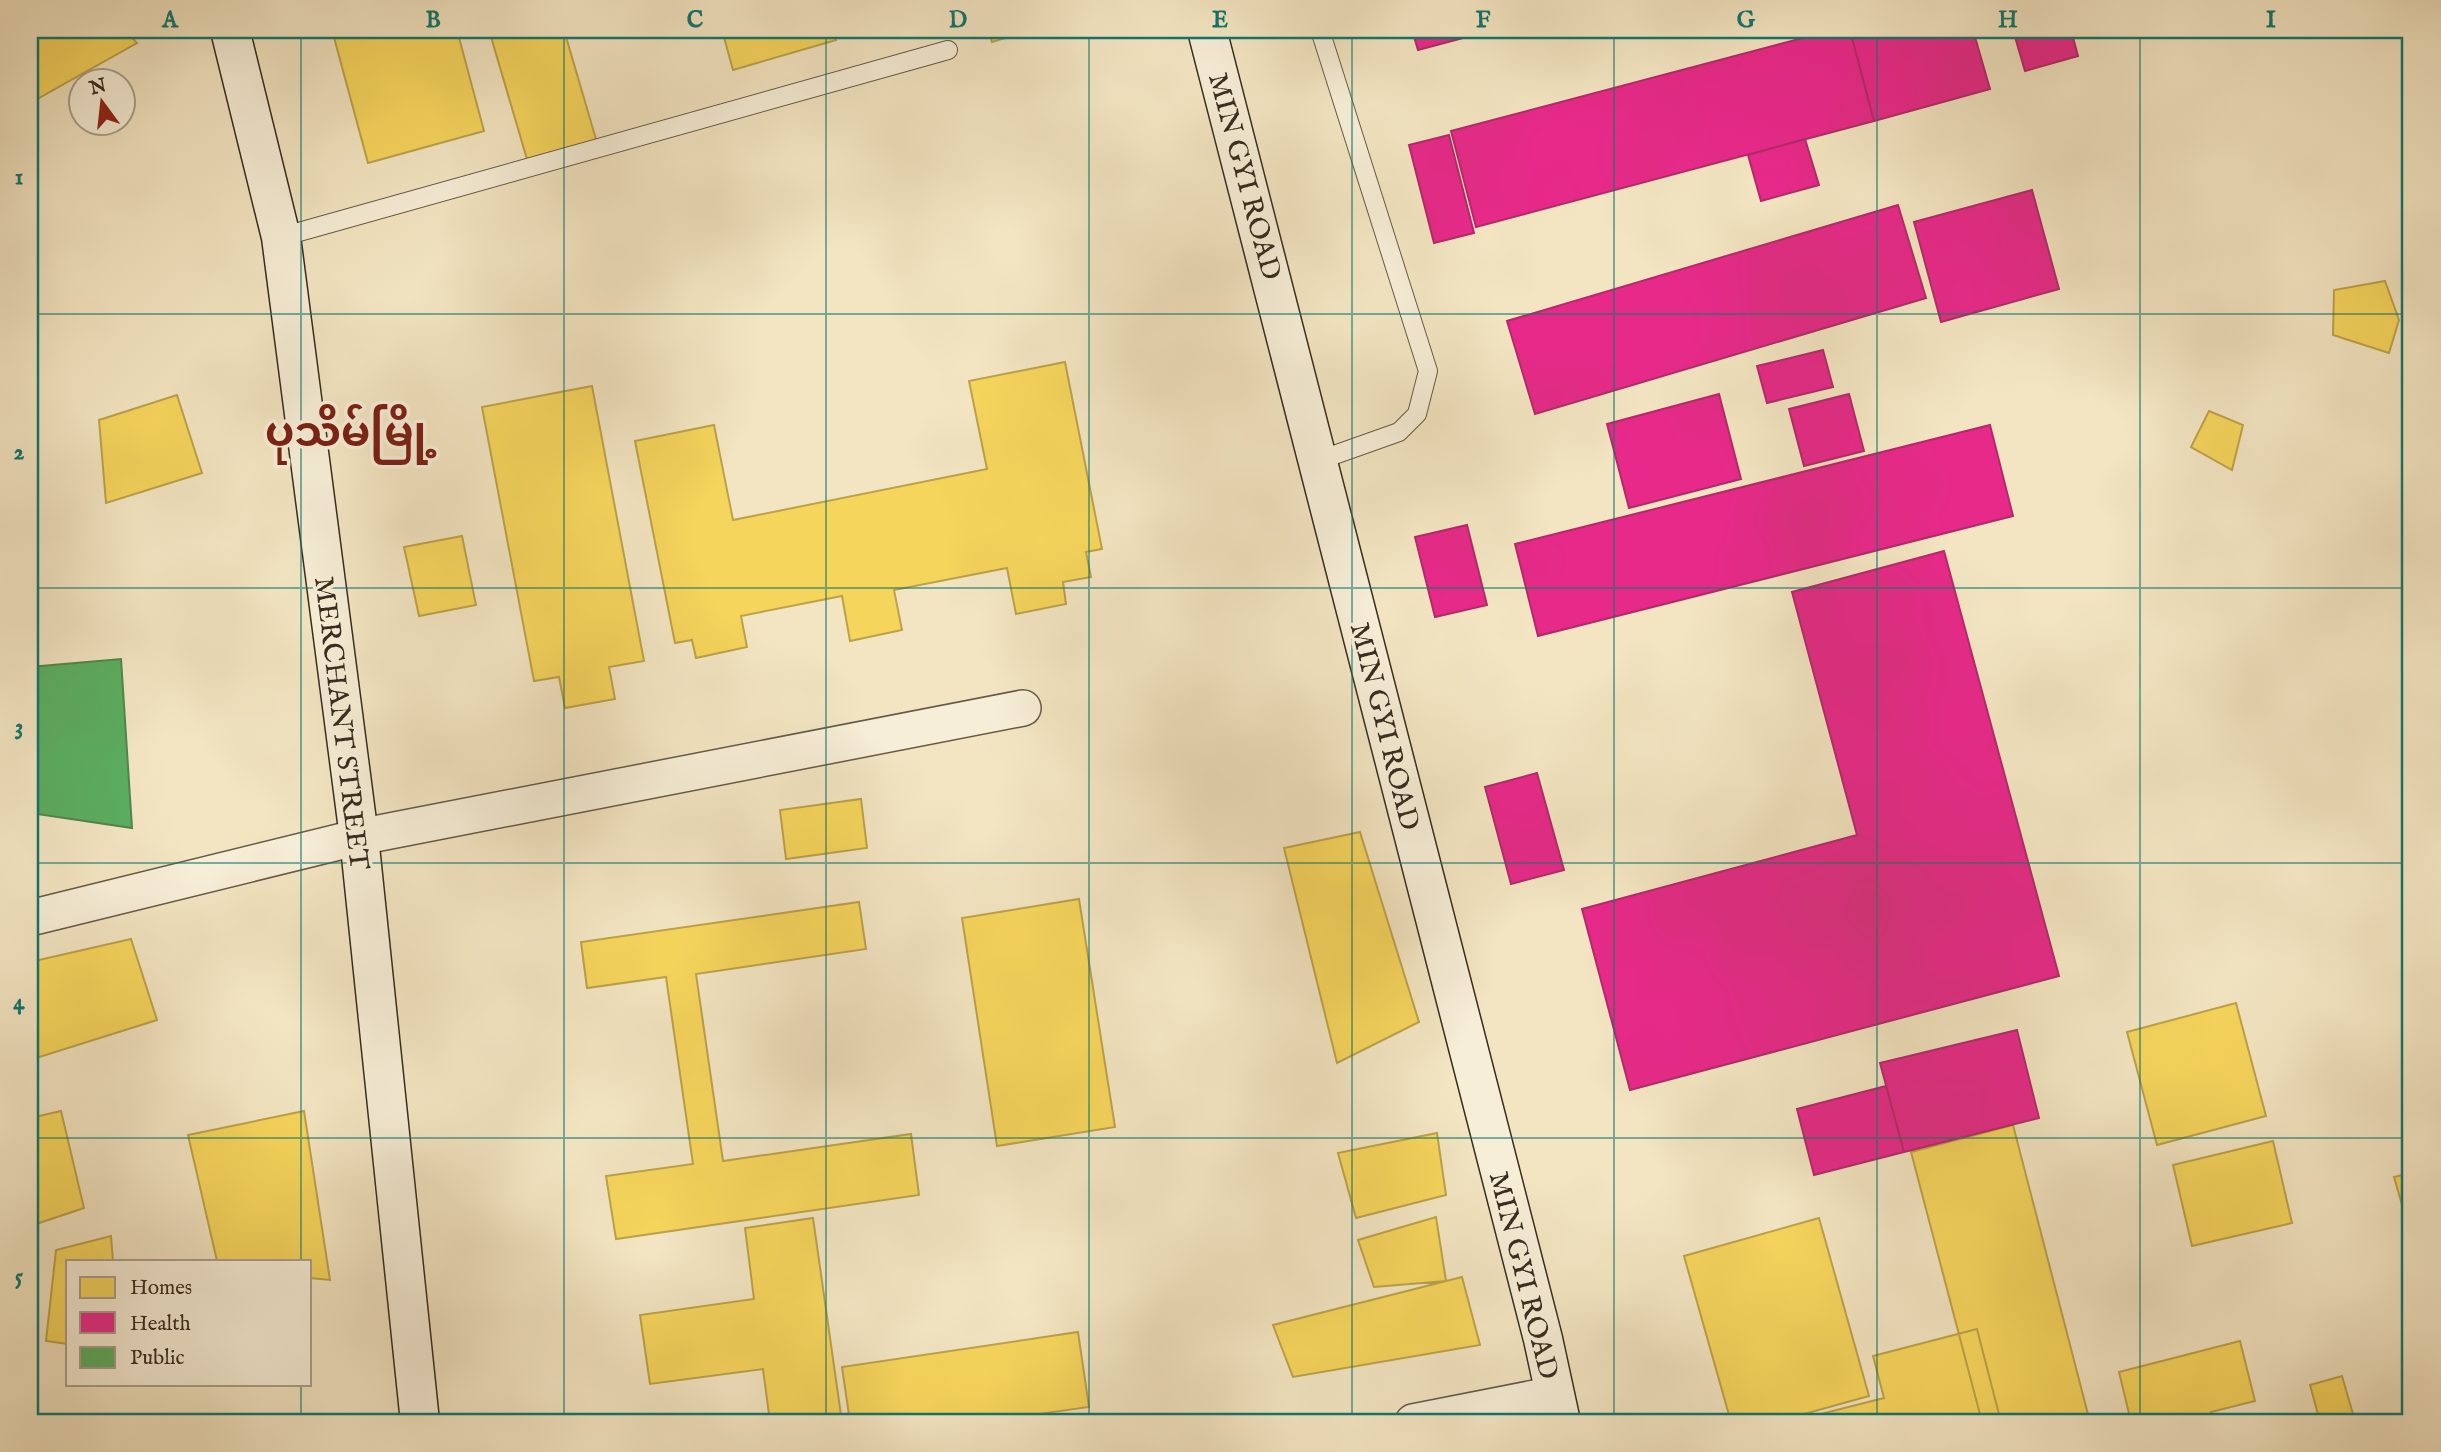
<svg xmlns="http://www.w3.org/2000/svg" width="2441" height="1452" font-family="'IM FELL English','Noto Sans Myanmar',serif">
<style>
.homes{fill:#f6d55c;stroke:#bca24a;stroke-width:2}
.health{fill:#e7298a;stroke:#b22a6a;stroke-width:2}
.public{fill:#5aae61;stroke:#4f874d;stroke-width:2}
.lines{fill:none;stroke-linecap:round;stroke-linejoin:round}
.service-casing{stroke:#655a48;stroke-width:20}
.minor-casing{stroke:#655a48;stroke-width:38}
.secondary-casing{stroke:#362c1f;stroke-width:41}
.service{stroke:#f7eed7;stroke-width:18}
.minor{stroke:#f7eed7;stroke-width:35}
.secondary{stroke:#f7eed7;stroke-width:38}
.grid{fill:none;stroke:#0f766e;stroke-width:2;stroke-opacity:0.55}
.labels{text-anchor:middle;stroke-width:7;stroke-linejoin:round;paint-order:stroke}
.street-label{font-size:28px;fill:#362c1f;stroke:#f7eed7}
.town-label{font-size:42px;font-weight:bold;fill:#7a1f14;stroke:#f7eed7}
.neatline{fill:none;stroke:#0f766e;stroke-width:2.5}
.grid-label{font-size:23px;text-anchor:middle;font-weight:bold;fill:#0f766e}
</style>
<rect width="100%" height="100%" fill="#f3e5c2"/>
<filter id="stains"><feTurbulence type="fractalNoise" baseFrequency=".00286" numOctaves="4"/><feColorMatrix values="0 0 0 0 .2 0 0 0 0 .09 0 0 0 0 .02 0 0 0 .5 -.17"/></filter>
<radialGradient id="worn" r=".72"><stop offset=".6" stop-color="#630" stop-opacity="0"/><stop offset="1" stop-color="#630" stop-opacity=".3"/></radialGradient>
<path class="homes" d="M30 30H125L137 43 30 103Z
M332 30H457L484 131 368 163Z
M489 30H564L598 146 529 166Z
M722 30H833L836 40 733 70Z
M988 30H1032L992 42Z
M2385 281 2399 320 2389 353 2333 335 2334 290Z
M1065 362 1102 549 1086 552 1091 577 1063 582 1066 604 1016 614 1007 568 894 590 902 630 850 641 842 596 741 616 747 647 696 658 692 640 675 643 635 441 714 425 733 520 987 469 969 381Z
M592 386 644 661 609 667 615 699 565 708 559 677 534 681 482 407Z
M177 395 202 473 106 503 99 420Z
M2209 411 2243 425 2232 470 2191 447Z
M462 536 476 605 419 616 404 547Z
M861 799 867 848 786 859 780 810Z
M1360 832 1419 1022 1337 1063 1284 848Z
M1079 899 1115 1127 997 1146 962 918Z
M859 902 866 949 696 974 723 1161 911 1134 919 1195 616 1239 606 1176 693 1164 666 977 587 988 581 942Z
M131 939 157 1020 30 1060V962Z
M2236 1003 2266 1116 2157 1145 2127 1032Z
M61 1111 84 1208 30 1226V1118Z
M304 1111 330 1280 310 1278V1261H217L188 1135Z
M2013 1125 2090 1422H1982L1911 1152Z
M1437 1133 1446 1195 1356 1218 1338 1153Z
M2273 1141 2292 1223 2192 1246 2173 1165Z
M2411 1173V1228L2409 1229 2394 1177Z
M1436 1217 1446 1281 1374 1287 1358 1240Z
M813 1218 842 1422H770L763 1369 650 1384 640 1315 754 1299 745 1228Z
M1819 1218 1869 1396 1775 1422H1731L1684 1256Z
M111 1236 113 1261H68V1344L46 1341 56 1250Z
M1462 1277 1480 1345 1293 1377 1273 1325Z
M1977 1329 2001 1422H1789L1884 1398 1873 1356Z
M1078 1332 1089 1407 983 1422H850L842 1367Z
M2240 1341 2255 1401 2211 1412 2214 1422H2131L2119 1372Z
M2342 1376 2353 1414 2320 1422 2310 1385Z"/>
<path class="health" d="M1412 30H1493L1418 50Z
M1833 30H1850L1874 121 1476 227 1451 131Z
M1850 30H1973L1990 89 1874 121Z
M2013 30H2071L2078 56 2025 71Z
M1449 135 1474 233 1434 243 1409 145Z
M1805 139 1819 185 1761 201 1748 155Z
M2032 190 2059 289 1941 322 1914 222Z
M1898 205 1926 298 1535 414 1507 321Z
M1823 350 1833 387 1767 403 1757 366Z
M1719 394 1741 479 1629 508 1607 424Z
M1849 394 1864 451 1804 466 1789 409Z
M1990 425 2013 516 1538 636 1515 544Z
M1467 525 1487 605 1435 617 1415 537Z
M1944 551 2059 976 1630 1090 1582 909 1857 835 1792 592Z
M1537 773 1564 870 1511 884 1485 787Z
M2017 1030 2039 1118 1904 1152 1880 1063Z
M1886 1086 1904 1152 1814 1175 1797 1109Z"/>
<path class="public" d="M121 659 132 828 30 813V667Z"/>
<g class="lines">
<defs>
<path id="service" d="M1320 30 1428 371 1417 414 1399 432 1320 460
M281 237 948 50"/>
<path id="minor" d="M30 918 359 837 1023 708
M1413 1422 1555 1394"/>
<path id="secondary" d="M230 30 281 237 359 837 420 1422
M1207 30C1322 465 1430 902 1543 1339L1561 1422"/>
</defs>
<use href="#service" class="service-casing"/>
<use href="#minor" class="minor-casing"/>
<use href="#secondary" class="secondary-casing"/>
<use href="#service" class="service"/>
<use href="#minor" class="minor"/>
<use href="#secondary" class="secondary"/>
</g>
<path class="grid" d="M301 30V1261M564 30V1422M826 30V1422M1089 30V1422M1352 30V1422M1614 30V1422M1877 30V1422M2140 30V1422M30 314H2411M30 588H2411M30 863H2411M30 1138H2411M301 1384V1422"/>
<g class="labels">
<g class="street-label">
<text transform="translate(1246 176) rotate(75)" y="10">MIN GYI ROAD</text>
<text transform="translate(343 723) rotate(83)" y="10">MERCHANT STREET</text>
<text transform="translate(1386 726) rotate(76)" y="10">MIN GYI ROAD</text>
<text transform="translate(1525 1275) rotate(76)" y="10">MIN GYI ROAD</text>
</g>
<g class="town-label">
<text x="351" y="446">ပုသိမ်မြို့</text>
</g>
</g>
<rect width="2441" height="1452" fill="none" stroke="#f3e5c2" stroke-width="77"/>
<rect x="66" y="1260" width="245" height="126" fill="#f7eed7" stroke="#aaa08d" stroke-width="2"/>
<rect x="80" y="1277" width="35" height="21" fill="#f6d55c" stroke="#aaa08d" stroke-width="2"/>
<text x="130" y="1294" font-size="21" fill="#362c1f">Homes</text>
<rect x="80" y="1312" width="35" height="21" fill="#e7298a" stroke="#aaa08d" stroke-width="2"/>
<text x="130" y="1330" font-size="21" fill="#362c1f">Health</text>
<rect x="80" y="1347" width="35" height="21" fill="#5aae61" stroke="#aaa08d" stroke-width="2"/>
<text x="130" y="1364" font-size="21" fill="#362c1f">Public</text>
<g transform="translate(102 102) rotate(345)"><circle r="33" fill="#f7eed7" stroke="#aaa08d" stroke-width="2"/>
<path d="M0-5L12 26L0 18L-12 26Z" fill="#8f2418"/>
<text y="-10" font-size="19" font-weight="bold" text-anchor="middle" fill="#362c1f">N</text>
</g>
<rect x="38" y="38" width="2364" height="1376" class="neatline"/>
<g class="grid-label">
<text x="170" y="27">A</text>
<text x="433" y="27">B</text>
<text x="695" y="27">C</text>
<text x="958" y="27">D</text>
<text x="1220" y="27">E</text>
<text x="1483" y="27">F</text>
<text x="1746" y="27">G</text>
<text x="2008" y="27">H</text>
<text x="2271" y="27">I</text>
<text x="19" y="184">1</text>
<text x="19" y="459">2</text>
<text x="19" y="734">3</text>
<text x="19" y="1009">4</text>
<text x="19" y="1284">5</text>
</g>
<rect width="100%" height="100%" filter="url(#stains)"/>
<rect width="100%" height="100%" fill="url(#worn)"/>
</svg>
